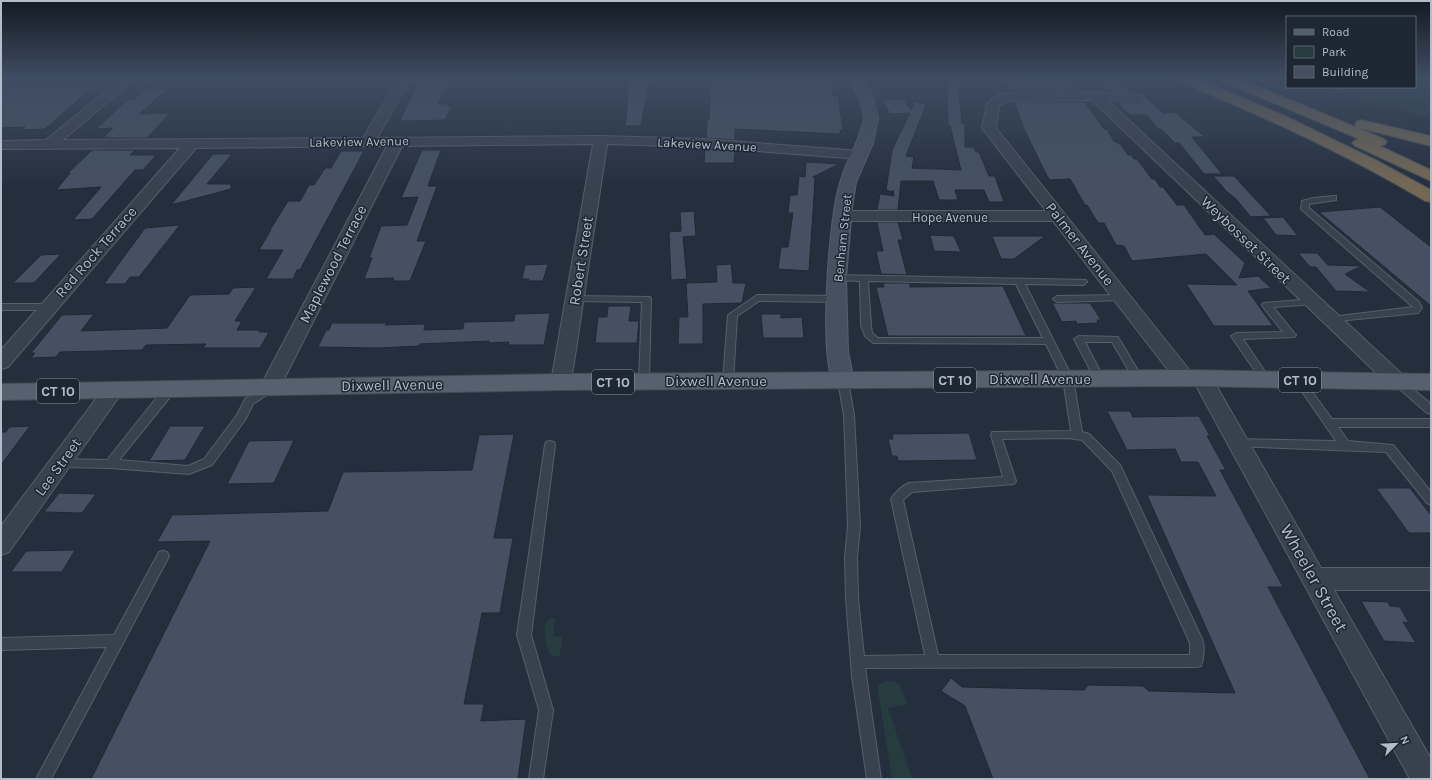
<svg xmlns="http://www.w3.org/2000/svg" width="1432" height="780" font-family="Karla,sans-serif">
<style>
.green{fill:#263c3f}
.building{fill:#455162;stroke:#1f2835}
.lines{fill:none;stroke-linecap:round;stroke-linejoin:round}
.lane-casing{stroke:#565f6c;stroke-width:2}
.street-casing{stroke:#565f6c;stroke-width:2}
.secondary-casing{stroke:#565f6c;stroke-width:2}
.primary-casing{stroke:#414a57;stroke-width:2}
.highway-casing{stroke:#434c59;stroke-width:2}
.lane{fill:#38414e;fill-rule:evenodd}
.street{fill:#38414e;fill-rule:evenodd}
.secondary{fill:#465061;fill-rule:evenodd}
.primary{fill:#56606e;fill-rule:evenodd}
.highway{fill:#746855;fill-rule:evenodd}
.labels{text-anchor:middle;stroke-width:3;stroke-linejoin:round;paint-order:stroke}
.far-street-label{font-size:13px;fill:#b4bcc9;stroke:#1d2633}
.shield{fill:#1d2633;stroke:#878f9c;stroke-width:1}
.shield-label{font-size:14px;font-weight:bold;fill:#b4bcc9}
.street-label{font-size:15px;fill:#b4bcc9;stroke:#1d2633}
.near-street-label{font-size:18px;fill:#b4bcc9;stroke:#1d2633}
</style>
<rect width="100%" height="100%" fill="#242f3e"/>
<path class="green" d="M1415 78H1431V118L1364 101 1324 87H1415Z
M552 617 555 619 553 636 562 637 560 655C545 663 544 632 545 623Z
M887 681H893L900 685 907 703 905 705 888 708 912 779H892L878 691 879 684Z"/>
<path class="building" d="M627 78H650L641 126H625L627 112Z
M713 78H829L833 96H838L843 130H840V134L735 129V140L706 138 707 120H709L711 79Z
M1033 78H1067L1077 91H1009L1004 80Z
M1116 80 1132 93 1106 91 1096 81Z
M422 81H449L438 104H449L447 106H452L445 120 400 121 417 83H422Z
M947 81H958L962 123H965V147H974L976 152H979L989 176H995L1004 202H989L984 190H955L958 200H939L933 181H901L898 210H877L880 194 894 196 893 190 892 192 886 190 892 150 910 113 890 114 882 100 904 99 911 110 915 101 926 105 906 156 914 157 912 168 961 170 950 126H948Z
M66 86H94L45 129 22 130 25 127 1 128V91L7 87Z
M148 88 168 89 139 114 170 113 147 138H103L113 128 96 129 127 100H133Z
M1140 92 1163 113 1175 112 1205 137H1192L1222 174H1204L1179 143H1175L1161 129H1158L1147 115H1130L1117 102H1141L1142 98 1141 94 1138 93Z
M1014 102H1085L1104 129H1107L1114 141 1120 144 1128 155H1131L1134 159H1137L1152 179H1155L1160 187H1163L1177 205H1184L1205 235 1214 234 1245 263 1239 278 1258 276 1271 288 1248 291 1273 326H1214L1186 284 1237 285 1206 254 1132 261 1124 246 1116 245 1104 223H1098L1087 205H1085L1070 179 1050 180 1047 176 1022 125H1023Z
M705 149 735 151 734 163H704Z
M92 150H135L130 155H156L143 170H135L92 219 73 220 101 187 56 190 70 173H68Z
M422 150H441L428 186H437L417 241H426L410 281H393L394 278 364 279 372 258H369L381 226 407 225 418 197 401 198Z
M341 151H364L300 270H297L293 279H266L283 250H259L271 230H270L288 201H300L309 185H314L325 168H331Z
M213 154H232L207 184H231V189L171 205Z
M806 162 839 164 813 177H815L814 197 809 271 778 269 781 247H788L793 213H788L790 195H797L799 176 805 177Z
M1213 176H1234L1271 216 1251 217 1235 198 1227 192Z
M1380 207 1431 247V306L1319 212Z
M694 211 696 236 683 237 687 279 671 280 669 232 681 231 680 212Z
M1283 217 1298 236 1276 235 1263 218Z
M877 222H898L903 240H898L907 275 881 274 876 251H883Z
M180 225 139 277H130L125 284H104L145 228Z
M930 235 954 236 961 252 934 251Z
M992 236H1045L1014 259H1001Z
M1298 253H1317L1328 265 1362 266 1345 274 1370 292 1336 291 1316 267H1310Z
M61 254 34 283H13L41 255Z
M548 264 543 281H528L529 279H522L525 265Z
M731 264 733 283H746L742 303 703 304V344H678L679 317H688L686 283 717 282 716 265Z
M883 283H910V287L1003 286 1026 336H888L876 287H884Z
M256 287 235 321H242L237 330H260L259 332H269L260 348H203L206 344 146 345 142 350 60 352 56 357 31 358 35 353H31L62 315 94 314 81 331 167 328 190 295 229 294 233 288Z
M1052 303H1090L1101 320H1097L1098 323 1077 324 1076 321 1062 322Z
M608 306H631L629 321H639L637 343H595L598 317H607Z
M550 313 544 345H508L509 342 489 343V341L420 344 419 346 379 348 318 347 326 330H329L332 323H387L385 325 425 324 424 330 463 329 464 322 514 321 515 314Z
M761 314H781V318L802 317 804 338H763Z
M1107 411H1130L1133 417 1199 416 1210 436H1207L1226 470H1220L1283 587H1268L1370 779H993L965 706 941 691 951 678 962 687 1084 690 1088 685 1143 686 1149 691 1235 693 1147 495 1216 496 1198 462H1181L1175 449 1127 450Z
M30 426 1 465V432H6L9 427Z
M170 426H205L185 460 149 461Z
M969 433 977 460 898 461 897 456H892L888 439H893L892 434Z
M514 434 494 538H513L500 613H482L464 704H484L481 721 526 719 518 779H91L210 541 157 542 172 515 328 511 343 472 472 470 479 435Z
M294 440 274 483 227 484 249 441Z
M1376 488H1410L1431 515V533H1409Z
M59 493 96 494 82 513 44 512Z
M75 550 62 572H11L26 551Z
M1361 601 1388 602 1390 606 1400 607 1409 623 1403 622 1416 643 1384 641Z"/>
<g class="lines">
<defs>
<path id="lane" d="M1333 196H1336V200L1309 204V208L1419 302 1422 308 1418 313 1328 322 1326 320 1331 317 1413 307 1301 209 1302 201 1313 198Z
M837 275 1086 280 1087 282 1083 285 1025 284 1073 379 1082 432 1089 434 1120 465 1202 639C1205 646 1204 658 1201 666L1196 667 865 668 881 779H867L852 676 846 599 845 557 848 526 844 415 838 381 840 379 843 377 848 381 854 415 860 526 857 557 858 599 864 656 925 655 891 499C895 493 902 486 909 483L1003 477 991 435 992 432 1071 431 1063 379 1046 344 873 343 865 336 861 326 860 281 834 280 833 278 834 276ZM868 281 1016 284 1043 338H878L872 333 871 326ZM1068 438 1082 440 1112 471 1190 643V655H938L903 500 912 492 1014 484 1016 481 1002 439Z
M757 295 837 296 841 299 837 302 759 301 737 316 733 381 728 385 725 383 723 381 728 315Z
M1122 295 1126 298 1125 300 1057 302 1053 299 1057 296Z
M575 296 650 297 651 299 649 382 648 384H640L639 382 642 302 572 301 571 299 572 297Z
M1312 299 1316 302 1315 304 1273 307 1294 333 1296 335 1294 337 1243 339 1270 379 1268 381H1262L1231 336 1236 333 1283 332 1263 307 1262 305 1263 303Z
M1 304H48L52 307 48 310H1Z
M1079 336 1118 337 1143 379 1141 381H1135L1112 342H1085L1104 379 1102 381H1096L1074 339Z
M1299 376 1302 378 1332 419H1431V427H1338L1348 441 1393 445 1431 492V505L1427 503 1386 452 1234 446 1233 443 1234 440 1238 439 1336 441 1294 380Z
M1398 378 1402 380 1431 404V414L1427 413 1394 384 1393 382 1394 380Z
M270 383 274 384 275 387 274 390 253 404 245 420 212 465 189 474 110 468 61 467 57 466 56 463 57 460 61 459 107 460 166 386H174L175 389 174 392 119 460 188 466 204 459 237 415 245 399Z
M550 441 554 442 555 445 531 635 553 710 543 779H529L539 710 517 635 545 445 546 442Z
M163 551 167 552 169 556 167 560 51 779H36L107 647 1 650V638L114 635 159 552Z"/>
<path id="street" d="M122 78H136L63 140 363 138 399 78H411L377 138 601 136 704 139 860 151 865 152 867 155 865 158 860 159 704 147 607 144 571 382 568 387 561 389 554 387 551 382 593 144 402 146 280 387 277 392 270 394 263 392 260 387 387 146 196 148 8 367 1 369V350L180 148 1 149V141L46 140Z
M1095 92 1140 95 1141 98 1140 101 1107 100 1405 377 1408 382 1405 387 1398 389 1391 387 1092 100 1006 101 999 106 996 128 1194 376 1195 373 1202 371 1209 373 1321 568H1431V590H1334L1431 759V779H1410L1193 380 1192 383 1185 385 1178 383 1053 221H843L837 219 835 216 837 213 843 211H1046L982 128 987 104 998 94 1003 93Z
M114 382 121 384 124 389 121 394 9 552 1 555V526L107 384Z"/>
<path id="secondary" d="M849 78H863L873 97 878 118 873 143 856 182 852 207 846 278 848 352 854 381 851 386 843 389 835 386C818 357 829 217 840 183 845 164 856 148 861 129 862 126 864 121 864 118 863 103 855 90 849 78Z"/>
<path id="primary" d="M1185 370 1431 374V390L1185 386 561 390 1 400V384L561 374Z"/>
<path id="highway" d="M1176 78H1195L1283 115 1376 160 1431 190V202L1425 201C1346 154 1263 116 1178 81Z
M1219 78H1238L1356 127 1355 124 1357 121 1362 120 1431 136V146L1359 128 1384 139 1387 142 1384 145 1380 146 1431 170V181L1355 146 1352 143 1355 140 1359 139 1221 81Z"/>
</defs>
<use href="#lane" class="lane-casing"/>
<use href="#street" class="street-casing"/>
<use href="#secondary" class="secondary-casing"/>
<use href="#primary" class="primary-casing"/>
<use href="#highway" class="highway-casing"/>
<use href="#lane" class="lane"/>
<use href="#street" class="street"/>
<use href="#secondary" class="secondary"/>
<use href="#primary" class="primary"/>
<use href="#highway" class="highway"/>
</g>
<linearGradient id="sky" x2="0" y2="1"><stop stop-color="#141a22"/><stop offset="0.42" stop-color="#3f4d63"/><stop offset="1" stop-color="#3f4d63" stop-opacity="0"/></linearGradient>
<rect width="1432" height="187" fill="url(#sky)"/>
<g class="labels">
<g class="far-street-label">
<text transform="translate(359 141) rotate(-1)" y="5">Lakeview Avenue</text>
<text transform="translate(707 144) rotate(3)" y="5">Lakeview Avenue</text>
<text x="950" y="222">Hope Avenue</text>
<text transform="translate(842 238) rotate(-84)" y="5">Benham Street</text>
</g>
<g class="shield">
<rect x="934" y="368" width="42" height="24" rx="3"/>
<rect x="1279" y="368" width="42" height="24" rx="3"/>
<rect x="592" y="370" width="42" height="24" rx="3"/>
<rect x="37" y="379" width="42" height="24" rx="3"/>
</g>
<g class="shield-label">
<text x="955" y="385">CT 10</text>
<text x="1300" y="385">CT 10</text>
<text x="613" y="387">CT 10</text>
<text x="58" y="396">CT 10</text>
</g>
<g class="street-label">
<text transform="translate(1246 240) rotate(44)" y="5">Weybosset Street</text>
<text transform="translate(1080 244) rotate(52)" y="5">Palmer Avenue</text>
<text transform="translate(96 252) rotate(-49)" y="5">Red Rock Terrace</text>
<text transform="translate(581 261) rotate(-81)" y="5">Robert Street</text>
<text transform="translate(333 264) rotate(-63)" y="5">Maplewood Terrace</text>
<text x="1040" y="384">Dixwell Avenue</text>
<text x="716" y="386">Dixwell Avenue</text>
<text transform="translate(392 385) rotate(-1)" y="5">Dixwell Avenue</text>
<text transform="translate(58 467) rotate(-54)" y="5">Lee Street</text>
</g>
<g class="near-street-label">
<text transform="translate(1314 578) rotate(61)" y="6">Wheeler Street</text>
</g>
</g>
<rect width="1432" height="780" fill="none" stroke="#b4bcc9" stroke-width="4"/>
<rect x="1286" y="16" width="130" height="72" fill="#1d2633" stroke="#59626f"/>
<rect x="1294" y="29" width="20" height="6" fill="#56606e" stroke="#59626f"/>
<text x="1322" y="36" font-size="12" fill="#b4bcc9">Road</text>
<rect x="1294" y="46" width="20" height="12" fill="#263c3f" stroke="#59626f"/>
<text x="1322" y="56" font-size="12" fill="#b4bcc9">Park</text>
<rect x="1294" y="66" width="20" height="12" fill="#455162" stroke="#59626f"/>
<text x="1322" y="76" font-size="12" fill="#b4bcc9">Building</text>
<g transform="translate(1396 744) rotate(66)" stroke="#1d2633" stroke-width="3" paint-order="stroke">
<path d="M0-3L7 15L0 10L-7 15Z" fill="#b4bcc9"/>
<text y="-6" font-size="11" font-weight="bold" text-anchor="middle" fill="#b4bcc9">N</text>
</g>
</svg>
